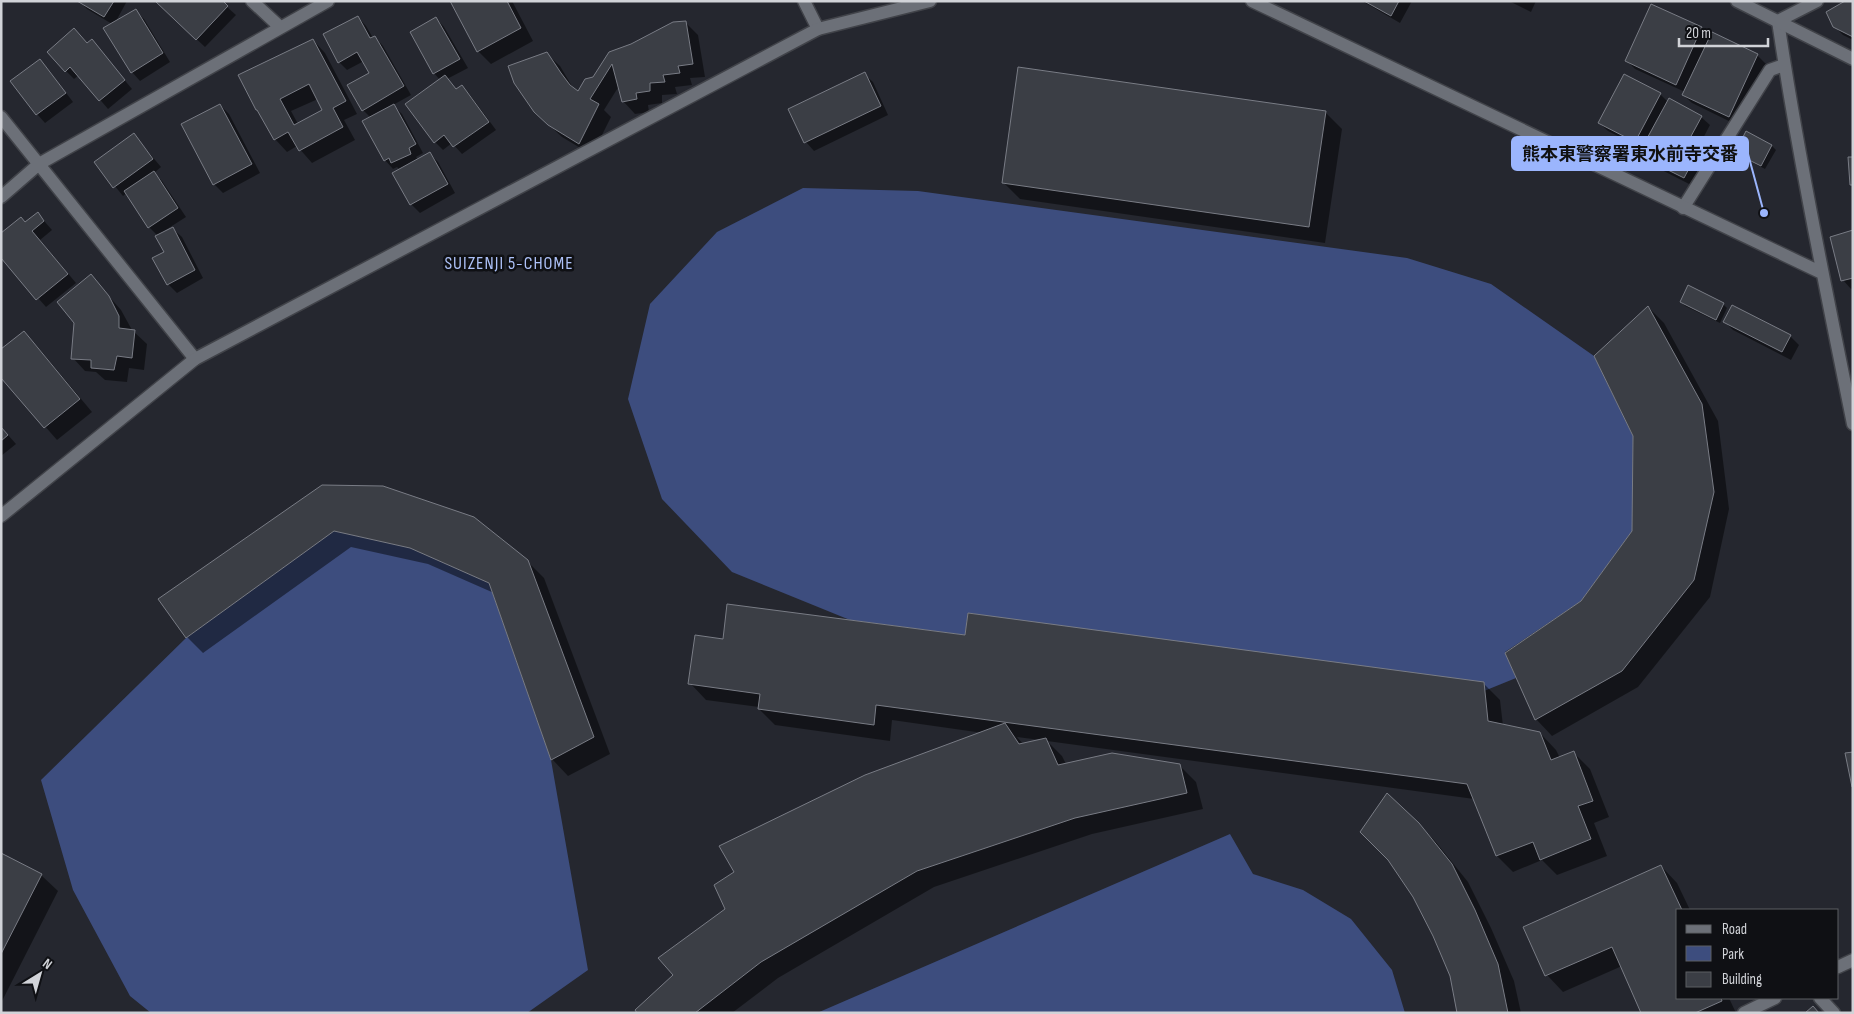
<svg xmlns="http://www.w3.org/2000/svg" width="1854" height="1014" font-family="'Sofia Sans Condensed','Noto Sans JP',sans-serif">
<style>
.green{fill:#3d4d7e}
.shadow{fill:#0007;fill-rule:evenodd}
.building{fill:#3b3e45;stroke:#797c85;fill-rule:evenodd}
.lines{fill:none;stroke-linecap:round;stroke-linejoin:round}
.service-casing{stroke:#414349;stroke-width:15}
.minor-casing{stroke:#414349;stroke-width:15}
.tertiary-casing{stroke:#414349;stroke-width:15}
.secondary-casing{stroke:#414349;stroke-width:15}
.service{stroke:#6c7078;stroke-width:12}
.minor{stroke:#6c7078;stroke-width:12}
.tertiary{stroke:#6c7078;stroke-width:12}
.secondary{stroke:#6c7078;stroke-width:12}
.labels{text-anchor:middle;stroke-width:5;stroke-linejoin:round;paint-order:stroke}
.neighbourhood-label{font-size:18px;letter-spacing:1px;fill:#aec2f9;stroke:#0f1014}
.leader{fill:none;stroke:#9bb5fd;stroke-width:2}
.callout-dot{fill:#9bb5fd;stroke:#0f1014;stroke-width:2}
.callout{fill:#9bb5fd;stroke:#9bb5fd;stroke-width:2}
.callout-label{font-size:18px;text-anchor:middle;font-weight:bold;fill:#111}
</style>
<rect width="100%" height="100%" fill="#25272f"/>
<path class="green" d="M803 188 918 191 1407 258 1491 284 1594 356 1633 436 1632 531 1581 601 1505 652 1516 678 1484 691 968 613 965 635 850 620 732 572 662 499 628 399 650 304 717 232Z
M334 531 410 548 489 583 551 760 588 970 527 1013H151L130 996 73 890 41 780 186 638Z
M1230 834 1253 874 1303 890 1351 919 1392 970 1405 1013H817Z"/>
<path class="shadow" d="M79 1H127L115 23 135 10 144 19 170 62 140 81 132 72 112 24 87 9Z
M156 1 227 7 236 15 205 47Z
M451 1H512L533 41 491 64 478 51Z
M1362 1H1412L1400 23Z
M1509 1H1536L1531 12Z
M1853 1V40L1843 35 1834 26Z
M1652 5 1702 28 1711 37 1757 55 1766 64 1737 125 1692 103 1683 95 1685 92 1635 69 1627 61Z
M358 17 366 26 373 38 375 37 383 46 411 95 393 105 402 114 423 153 416 157 418 160 430 154 438 162 455 193 420 213 411 204 400 170 397 167 393 169 385 160 371 118 363 110 370 73 364 61 347 70 339 62Z
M436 18 444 27 468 68 447 79 457 90 462 86 470 95 496 130 462 154 452 143 443 150 435 142 440 80 434 73 411 32Z
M685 22 698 35 705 77 690 78 692 85 675 87 677 94 662 95V103L648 105 649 112 635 114 623 101 619 86 604 110 611 117 592 155 562 137 548 124 547 54 560 66 573 88 579 93 594 78 610 53Z
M313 40 325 53 357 114 344 120 355 140 312 163 297 146 287 152 275 139 260 65ZM318 99 324 110 298 124 291 111Z
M92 41 132 89 108 109 79 75 74 79 66 71Z
M40 61 48 69 73 102 45 123 37 114Z
M864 74 873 82 888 115 814 151 806 142Z
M1660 94 1668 102 1701 117 1710 125 1700 144 1709 153 1693 186 1648 163 1640 155 1643 149 1608 131 1599 123Z
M220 105 229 114 260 173 223 193 214 184Z
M1325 112 1342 129 1325 243 1020 199 1003 182Z
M1747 133 1772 146 1776 150 1765 169 1740 156 1736 152Z
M134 135 161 167 154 173 162 181 186 217 164 231 165 233 173 229 182 237 203 278 177 293 168 284 154 259 165 252 158 236 149 227 127 193 123 196 96 163Z
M38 214 52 230 40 240 76 283 46 307 1 256 26 223Z
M1853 232V288L1851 289 1843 280Z
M91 276 121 310 132 330 147 344 144 370 129 368 127 382 105 380 96 372 85 371 73 358Z
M1681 302 1723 304 1727 308 1720 323 1685 306Z
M1648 307 1664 323 1718 421 1729 509 1710 597 1638 687 1552 736 1536 719 1506 653 1582 602 1633 531Z
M1725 322 1790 336 1799 345 1791 360 1733 330Z
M23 332 36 345 92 412 57 440 1 376Z
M1 427 16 444 1 456Z
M322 486 527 561 544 578 610 754 568 776 552 759 494 593 428 564 351 547 203 653 187 637Z
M966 637 1483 683 1500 700 1503 726 1540 733 1556 750 1560 758 1573 752 1590 769 1609 817 1594 823 1607 856 1557 875 1542 860 1513 872 1497 856 1474 799 1047 741 1062 756 1066 764 1180 766 1196 782 1203 809 1092 834 934 887 778 978 732 1013H639L983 733 892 720 890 741 775 725 759 709V707L706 700 690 683 724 640ZM1017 737 1040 740 1023 744Z
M1418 824 1435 841 1468 882 1491 928 1514 981 1521 1013H1458L1452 975 1435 935 1414 896Z
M1 854 41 875 58 891 1 1003Z
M1661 866 1677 883 1690 910H1678V998H1729L1736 1013H1643L1622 966 1563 992 1547 975 1525 928Z"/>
<path class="building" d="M77 1H114L104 17Z
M155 1H223L228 6 196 40Z
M450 1H507L521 28 477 52Z
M1364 1H1399L1391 16Z
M1845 1H1853V37L1833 27 1826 12Z
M1651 4 1702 27 1676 85 1625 61Z
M136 9 163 53 131 73 103 28Z
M358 16 370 38 375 36 404 86 362 111 347 85 369 73 357 52 338 63 323 34Z
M436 17 460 59 433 74 410 32Z
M686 21 693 64 678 66 680 73 663 75 665 82 650 83V91L636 93 637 99 622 102 612 64 590 99 599 104 579 144 548 125 534 112 514 83 508 66 547 52 561 73 570 85 578 91 585 79 593 77 609 52 631 44 673 22Z
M74 28 87 43 92 39 125 80 99 101 70 67 65 72 47 52Z
M1712 32 1758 54 1729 117 1682 95Z
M313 39 346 101 333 108 343 127 299 151 288 132 274 140 257 110H256L238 75ZM309 84 322 110 294 125 280 99Z
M40 59 66 93 36 115 10 81Z
M1018 67 1326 111 1309 227 1002 183Z
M865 72 881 106 804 143 788 109Z
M1624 74 1661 93 1635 142 1598 123Z
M445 75 456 89 462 85 489 122 453 147 444 135 434 143 405 104Z
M1669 98 1702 116 1690 138 1702 144 1684 178 1638 155Z
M220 104 252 164 213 185 181 124Z
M394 104 416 144 409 148 411 154 391 163 389 158 384 161 362 121Z
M1746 131 1772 145 1761 166 1735 153Z
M134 133 153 159 113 188 94 162Z
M430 152 448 184 410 205 392 173Z
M1848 157H1853V185H1850Z
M154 171 178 208 148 228 124 191Z
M38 212 44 221 32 231 68 274 36 300 1 258V233L21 217 25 222Z
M173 227 195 270 167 285 152 258 164 252 155 236Z
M1853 230V278L1841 281 1830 237Z
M91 274 109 296 119 316V328L135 330 132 358 117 356 114 370 91 368V360L71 359 74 323 57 302Z
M1688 285 1724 303 1716 320 1680 302Z
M1732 305 1791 335 1782 352 1723 322Z
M1648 306 1702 404 1714 492 1694 580 1622 671 1535 720 1505 653 1581 601 1632 531 1633 436 1594 356Z
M24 331 80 399 44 428 1 378V349Z
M1 427 8 435 1 441Z
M322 485 383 486 474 517 528 560 594 737 551 760 489 583 410 548 334 531 186 638 158 599Z
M727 604 965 635 968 613 1484 682 1488 721 1540 732 1551 760 1574 751 1593 801 1578 806 1591 839 1540 860 1533 842 1496 856 1467 784 876 705 874 725 758 709 760 694 688 684 695 635 723 639Z
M1005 723 1019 744 1046 738 1058 765 1112 753 1180 764 1187 793 1075 818 917 871 761 962 695 1013H637L635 1010 673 975 658 958 725 909 714 885 734 872 719 846 865 775Z
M1853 752V787H1852L1845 753Z
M1387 793 1419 823 1452 864 1475 910 1498 964 1508 1013H1457L1450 976 1433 936 1413 897 1388 860 1360 832Z
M1 853 42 874 1 954Z
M1661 865 1682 910H1678V998H1721L1722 1001 1695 1013H1641L1612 947 1545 976 1523 927Z
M1813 1006 1819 1013H1805Z"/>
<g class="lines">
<defs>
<path id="service" d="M1683 208 1770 70 1784 65"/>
<path id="minor" d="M252 1 280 27
M804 1 818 29
M1252 1 1822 273
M1817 1 1778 21C1798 156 1826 290 1853 424
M1 117 195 359
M1 197 39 164 328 1
M1820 998 1834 1013"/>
<path id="tertiary" d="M1737 1 1853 59
M1 516 195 359 818 29 930 1"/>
<path id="secondary" d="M1838 967 1853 960
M1744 1013 1775 998"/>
</defs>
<use href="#service" class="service-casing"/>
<use href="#minor" class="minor-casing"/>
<use href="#tertiary" class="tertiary-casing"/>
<use href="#secondary" class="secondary-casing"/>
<use href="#service" class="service"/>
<use href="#minor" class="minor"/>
<use href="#tertiary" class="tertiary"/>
<use href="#secondary" class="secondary"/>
</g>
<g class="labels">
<g class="neighbourhood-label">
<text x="509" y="269">SUIZENJI 5-CHOME</text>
</g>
</g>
<path class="leader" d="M1764 213L1748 154"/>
<circle class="callout-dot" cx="1764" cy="213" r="5"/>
<rect class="callout" x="1512" y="137" width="236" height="33" rx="5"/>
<g class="callout-label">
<text x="1630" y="160">熊本東警察署東水前寺交番</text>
</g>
<rect width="1854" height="1014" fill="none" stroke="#d1d3d8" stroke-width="5"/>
<rect x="1676" y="909" width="162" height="90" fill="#0f1014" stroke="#5d5e62"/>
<rect x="1686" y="925" width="25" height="8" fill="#6c7078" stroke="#5d5e62"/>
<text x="1722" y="934" font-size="15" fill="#d1d3d8">Road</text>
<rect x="1686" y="946" width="25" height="15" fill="#3d4d7e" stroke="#5d5e62"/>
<text x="1722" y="959" font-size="15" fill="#d1d3d8">Park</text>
<rect x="1686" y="972" width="25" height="15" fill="#3b3e45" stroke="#5d5e62"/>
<text x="1722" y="984" font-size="15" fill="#d1d3d8">Building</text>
<g transform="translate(40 974) rotate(37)" stroke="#0f1014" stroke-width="4" paint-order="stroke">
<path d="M0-4L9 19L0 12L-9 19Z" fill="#d1d3d8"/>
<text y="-8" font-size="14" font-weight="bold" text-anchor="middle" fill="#d1d3d8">N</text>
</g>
<path d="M1679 38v8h89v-8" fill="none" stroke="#d1d3d8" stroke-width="2.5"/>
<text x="1686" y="38" font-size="15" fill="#d1d3d8" stroke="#0f1014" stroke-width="4" paint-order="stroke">20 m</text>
</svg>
